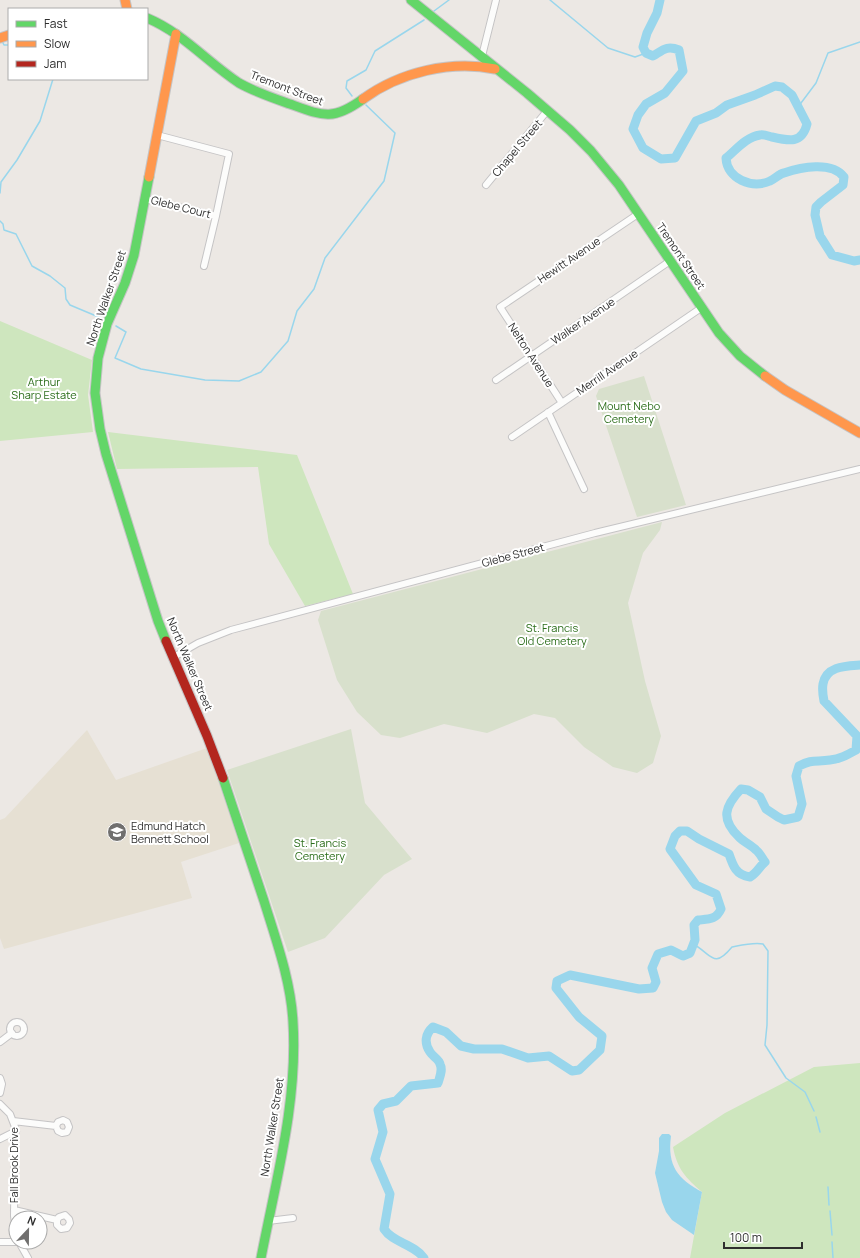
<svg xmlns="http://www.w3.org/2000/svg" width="860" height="1258" font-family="Manrope,sans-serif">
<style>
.education{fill:#e6e0d3}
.green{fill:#cee6be}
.cemetery{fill:#d8e0cc}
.water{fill:#99d6ec}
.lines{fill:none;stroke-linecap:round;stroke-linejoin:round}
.stream{stroke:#99d6ec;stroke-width:1.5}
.river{stroke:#99d6ec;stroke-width:9}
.street-casing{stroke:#c5c4c5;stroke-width:8}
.fast-casing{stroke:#c5c4c5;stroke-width:11}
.slow-casing{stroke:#c5c4c5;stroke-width:11}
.jam-casing{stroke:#c5c4c5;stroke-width:11}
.street{stroke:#fcfcfb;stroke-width:6}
.fast{stroke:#63d668;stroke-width:9}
.slow{stroke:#ff974d;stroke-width:9}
.jam{stroke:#b3261e;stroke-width:9}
.labels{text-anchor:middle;stroke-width:4;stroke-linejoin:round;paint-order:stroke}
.street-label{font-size:11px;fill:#2e2e2e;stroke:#fff}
.park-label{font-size:11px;fill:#2c6e1b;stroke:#fff}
.poi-label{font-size:11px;fill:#2e2e2e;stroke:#fff;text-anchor:start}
</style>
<rect width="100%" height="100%" fill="#ece8e4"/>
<path class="education" d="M87 730 116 780 207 748 239 843 181 862 192 898 4 949 0 938V820L5 818Z"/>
<path class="green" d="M0 321 92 360 88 395 93 432 0 441Z
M108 432 297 455 353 594 305 606 269 544 258 467 117 469Z
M860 1063V1258H690L702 1192C686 1178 677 1169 673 1147L725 1113 814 1067Z"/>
<path class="cemetery" d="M644 376 686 505 637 517 596 396 599 389Z
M662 522 660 530 643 553 628 603 645 681 661 736 653 763 637 773 613 767 584 747 555 718 534 714 487 733 444 724 400 738 381 735 357 712 337 680 318 620 321 611Z
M351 729 365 803 412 859 384 875 325 938 288 952 227 770Z"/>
<path class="water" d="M662 1134H669L671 1136C667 1166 678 1179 702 1192L694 1235 672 1220 666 1212 662 1202 655 1173 659 1151V1138Z"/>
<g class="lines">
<path class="stream" d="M550 0 608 48 635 57 646 53
M434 11 449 0
M2 41 4 45H9
M352 96 346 88 347 81 366 70 375 51 424 20
M798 107 816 83 828 53 860 42
M0 193 1 182 17 160 40 121 53 79
M0 221 3 224 4 230 16 234 32 266 50 276 65 288 66 299 70 305 101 318
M116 326 126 332 115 358 141 369 205 380 239 381 261 372 288 341 297 311 314 289 325 258 384 181 395 133 366 105
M693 944C712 954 713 970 732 947 742 945 754 942 763 944L768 951 767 1025 765 1045 786 1078 805 1092 814 1111
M816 1117 820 1132
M828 1187 829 1205
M830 1211 832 1235
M832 1242 833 1258"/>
<path class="river" d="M660 0 657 13 647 33 643 47 646 53 653 56C663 50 667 45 679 50L683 71 665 93 646 104 638 115 633 129 643 148 661 159 675 158 696 121 716 113 727 105 755 95 775 86 782 87 792 95 807 124C802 144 789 141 772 137 768 136 763 134 760 135 746 137 736 150 726 158 727 179 752 189 770 181 775 179 779 174 784 173 801 167 832 161 844 177L843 185 821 202 816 207 815 215 820 236 832 255 854 261 860 260
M424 1258C414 1244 393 1243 384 1229L390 1194 375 1159 383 1132 378 1110 383 1104 396 1101 411 1086 438 1083C440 1076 443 1070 440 1064 439 1059 433 1057 430 1052 424 1043 425 1034 433 1027L446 1032 461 1046 474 1049H502L528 1058 549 1056 572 1071 579 1070 600 1050 602 1036 579 1017 556 988 557 981 570 975 639 989 653 988 656 982 652 968 658 954 671 950 683 956 690 953 695 940 694 925 698 920C709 919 716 920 721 909L716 894 696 885 670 849 675 836 680 831H687L699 839 729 854C733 866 736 875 750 877 757 873 759 867 765 862 762 858 760 853 756 850 751 845 744 842 739 837 720 819 725 806 741 789L748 790 760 797 766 809 778 817 784 820 798 817 802 804 796 776 799 766C812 759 816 762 830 760 840 759 847 755 856 750L857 736 824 701C823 696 822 690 823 684 826 666 846 666 860 665"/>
<defs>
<path id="street" d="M482 56 496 0
M486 185 547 111
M145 199 216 216 229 154 157 135
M204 266 216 216
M496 380 670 261
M562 403 500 307 638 214
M548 412 584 489
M512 437 701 308
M172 658 198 643 231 630 595 533 860 469
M10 1029a7 7 0 1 1 14 0a7 7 0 1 1-14 0Z
M0 1042 12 1033
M0 1078 2 1084 0 1093
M0 1104 10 1114 15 1127 14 1216 16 1232
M13 1121 56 1126 58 1131 62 1133 67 1132 69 1127 67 1122 63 1120 58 1122 56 1126
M0 1139 16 1131
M14 1210 57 1220V1225L61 1229 67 1228 70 1223 69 1219 65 1215 59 1217 57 1220
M268 1221 293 1218
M0 1242H16
M19 1242 28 1258"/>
<path id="fast" d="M411 0 527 93 570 130 591 151 619 185 719 333 740 356 765 376
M147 18C183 33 207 62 239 83 255 92 273 98 290 104 323 116 333 121 363 99
M149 177 134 255 125 283 107 324 98 358 95 393 100 429 106 454 158 621 166 641
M223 778C237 819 250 860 264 901 276 940 291 981 293 1022 298 1101 276 1180 261 1258"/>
<path id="slow" d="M125 0 127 9
M0 38 9 35
M363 99C400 72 451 60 495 69
M149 177 176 34
M765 376 785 390 860 433"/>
<path id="jam" d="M166 641 207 736 223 778"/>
</defs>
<use href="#street" class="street-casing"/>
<use href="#fast" class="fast-casing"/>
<use href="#slow" class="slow-casing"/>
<use href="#jam" class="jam-casing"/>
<use href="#street" class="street"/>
<use href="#fast" class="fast"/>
<use href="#slow" class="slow"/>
<use href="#jam" class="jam"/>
</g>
<defs>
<symbol id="school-disc" viewBox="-11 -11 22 22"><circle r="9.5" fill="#706f6e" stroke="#fff"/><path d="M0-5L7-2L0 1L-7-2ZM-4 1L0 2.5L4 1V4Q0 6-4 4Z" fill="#fff"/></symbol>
</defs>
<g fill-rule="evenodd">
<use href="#school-disc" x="106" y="821" width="22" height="22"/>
</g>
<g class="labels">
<g class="street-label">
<text transform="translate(287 88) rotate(21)" y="4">Tremont Street</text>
<text transform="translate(517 148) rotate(-50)" y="4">Chapel Street</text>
<text transform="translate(181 207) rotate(14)" y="4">Glebe Court</text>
<text transform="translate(681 256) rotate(56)" y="4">Tremont Street</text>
<text transform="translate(569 260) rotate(-34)" y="4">Hewitt Avenue</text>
<text transform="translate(106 298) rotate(-71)" y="4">North Walker Street</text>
<text transform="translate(583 321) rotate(-34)" y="4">Walker Avenue</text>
<text transform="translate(531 355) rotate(57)" y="4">Nelton Avenue</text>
<text transform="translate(607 372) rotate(-34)" y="4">Merrill Avenue</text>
<text transform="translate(513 555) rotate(-15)" y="4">Glebe Street</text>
<text transform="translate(190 664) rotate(67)" y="4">North Walker Street</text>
<text transform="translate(272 1127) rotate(-81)" y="4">North Walker Street</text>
<text transform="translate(14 1165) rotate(-90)" y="4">Fall Brook Drive</text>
</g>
<g class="park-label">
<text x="44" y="386">Arthur<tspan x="44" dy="13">Sharp Estate</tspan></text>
<text x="629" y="410">Mount Nebo<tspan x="629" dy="13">Cemetery</tspan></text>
<text x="552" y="632">St. Francis<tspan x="552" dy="13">Old Cemetery</tspan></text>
<text x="320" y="847">St. Francis<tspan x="320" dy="13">Cemetery</tspan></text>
</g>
<g class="poi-label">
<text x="131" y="830">Edmund Hatch<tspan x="131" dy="13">Bennett School</tspan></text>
</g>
</g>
<rect x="8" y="8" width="140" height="72" fill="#ffffff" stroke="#ababab"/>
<rect x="16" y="21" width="20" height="6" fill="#63d668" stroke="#ababab"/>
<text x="44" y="28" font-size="12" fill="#2e2e2e">Fast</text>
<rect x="16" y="41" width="20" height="6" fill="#ff974d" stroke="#ababab"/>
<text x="44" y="48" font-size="12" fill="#2e2e2e">Slow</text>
<rect x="16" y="61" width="20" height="6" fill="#b3261e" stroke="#ababab"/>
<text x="44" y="68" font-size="12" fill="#2e2e2e">Jam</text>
<g transform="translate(28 1230) rotate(22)"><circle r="19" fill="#ffffff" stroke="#ababab"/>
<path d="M0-3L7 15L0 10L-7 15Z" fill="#706f6e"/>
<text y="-6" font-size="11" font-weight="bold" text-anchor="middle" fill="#2e2e2e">N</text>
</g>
<path d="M724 1242v6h78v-6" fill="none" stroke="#2e2e2e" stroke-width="2"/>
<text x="730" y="1242" font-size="12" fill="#2e2e2e" stroke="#ffffff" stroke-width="3" paint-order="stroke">100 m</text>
</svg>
